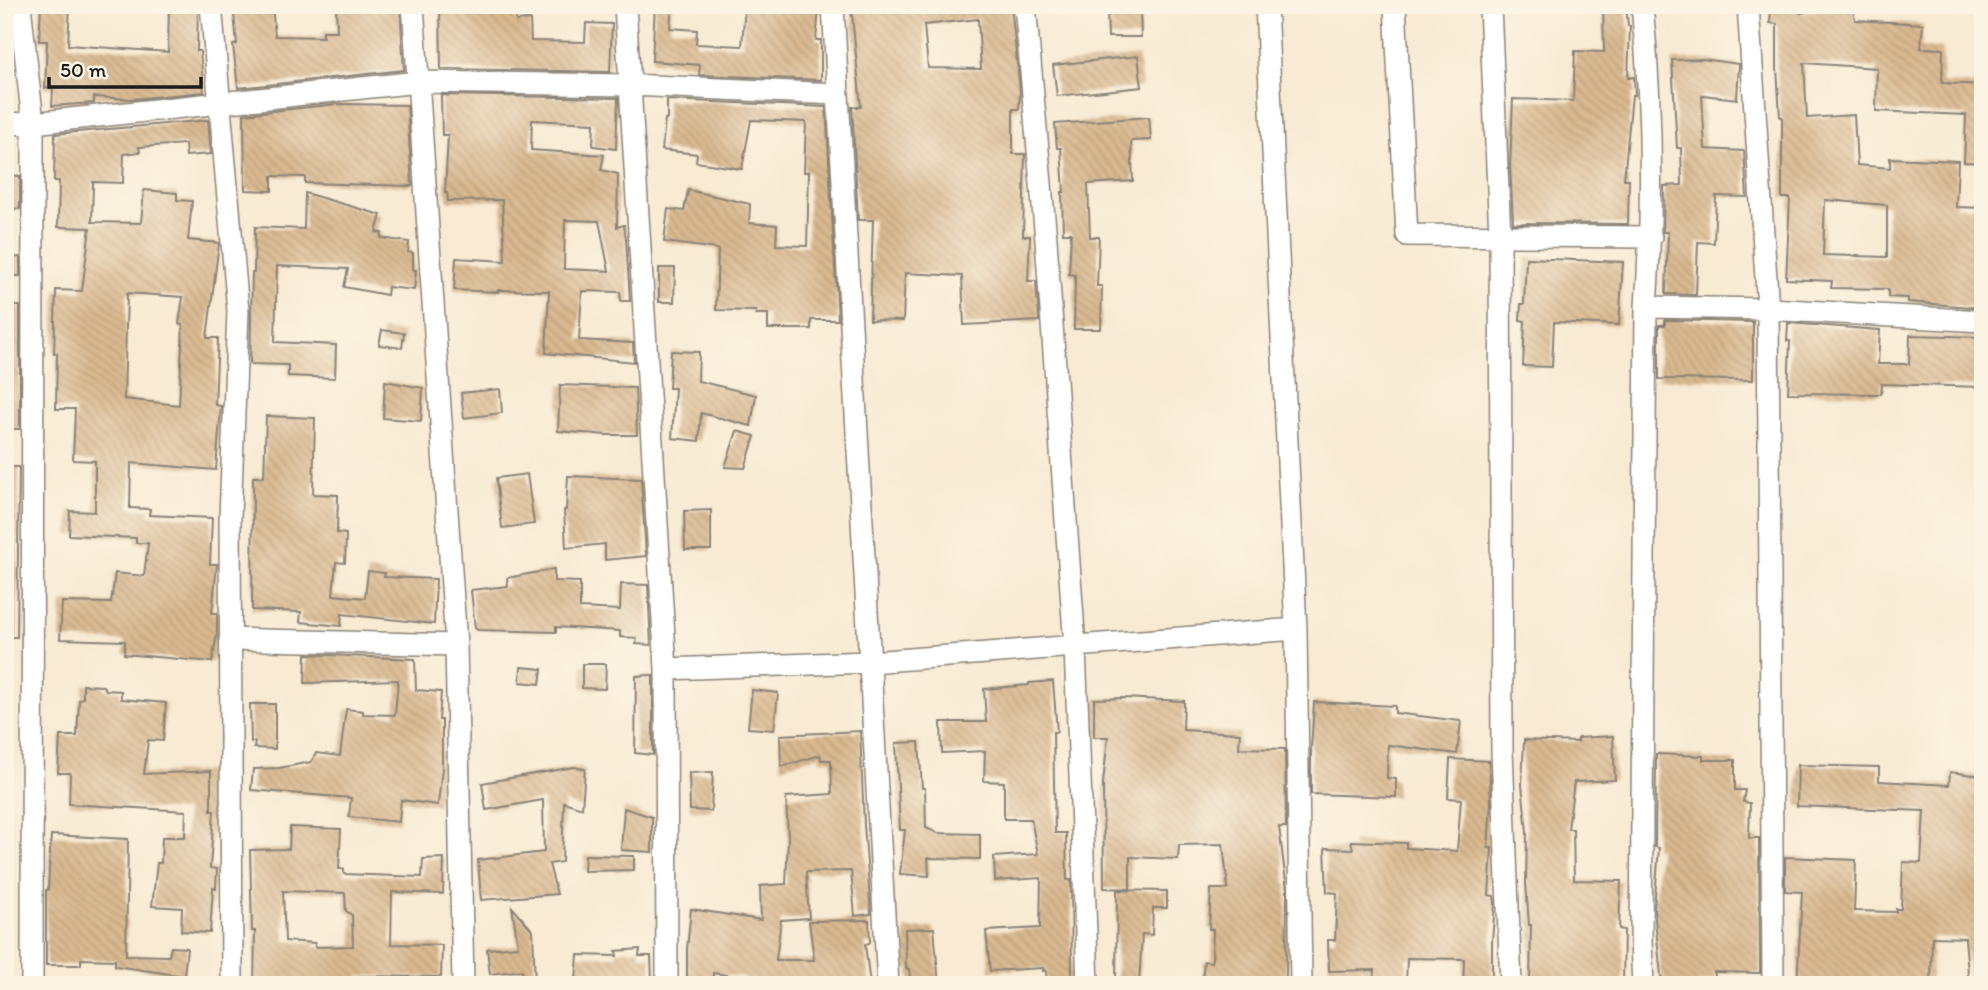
<svg xmlns="http://www.w3.org/2000/svg" width="1988" height="990" font-family="Itim,sans-serif">
<style>
.building{fill:url(#building-back-hatch);fill-rule:evenodd}
.lines{fill:none;stroke-linecap:round;stroke-linejoin:round}
.street-casing{stroke:#8a8378;stroke-width:24}
.street{stroke:#fff;stroke-width:21}
</style>
<defs>
<pattern id="building-back-hatch" width="6" height="6" patternUnits="userSpaceOnUse" patternTransform="scale(1.75)"><rect width="6" height="6" fill="#d9b990"/><path d="M-1 5l2 2M0 0l6 6M5-1l2 2" fill="none" stroke="#ba9e7c"/></pattern>
</defs>
<rect width="100%" height="100%" fill="#fcf5e5"/>
<filter id="ink" filterUnits="userSpaceOnUse"><feTurbulence type="fractalNoise" baseFrequency=".0143" numOctaves="2"/><feDisplacementMap in="SourceGraphic" scale="14" xChannelSelector="R" yChannelSelector="G"/><feConvolveMatrix kernelMatrix="1 2 1 2 8 2 1 2 1" color-interpolation-filters="sRGB"/></filter>
<filter id="wash" filterUnits="userSpaceOnUse"><feTurbulence type="fractalNoise" baseFrequency=".00686" numOctaves="4" result="noise"/><feDisplacementMap in="SourceGraphic" scale="28" xChannelSelector="R" yChannelSelector="G"/><feGaussianBlur stdDeviation="1.57" result="paint"/><feColorMatrix in="noise" values="0 0 0 0 0 0 0 0 0 0 0 0 0 0 0 0 0 1.4 0 .05"/><feComposite in="paint" operator="in"/></filter>
<g filter="url(#wash)">
<rect width="100%" height="100%" fill="#f8ead3"/>
<g id="blocks">
<path class="building" d="M41 5H70L68 45 168 52 169 5H198L197 51H200L204 92 133 99 94 97V103L52 106 53 88H45L47 41H39Z
M233 5H272L275 36 323 37V31H337L336 5H400L404 70 238 88 233 45 237 44Z
M440 5H517L516 21 530 20 531 41 585 42 586 23 612 24 610 72 441 69Z
M655 5H672L670 28 697 30 696 44 742 46 745 5 819 9 816 40H821V80L699 75 700 65 652 61Z
M851 5H1011L1020 91 1019 109H1013V154H1025L1023 236H1030L1028 281H1036L1039 321 964 325 962 276 905 273 903 321 870 320 873 220H858L852 107H861ZM978 19 981 69 928 68 924 25Z
M1603 5H1626L1628 26H1630L1628 78 1634 77 1635 95H1632L1624 179H1629L1628 224 1513 223 1510 166 1513 99 1573 101 1575 51 1604 52Z
M1771 5H1802L1801 13 1839 5H1852L1855 20 1923 24 1921 48 1943 49 1942 83 1983 85V163L1964 162 1966 115 1876 111 1877 68 1804 63 1807 118 1854 115 1857 165 1890 168V158L1958 161 1956 207 1983 208V308L1908 302V298L1888 297V289L1831 288 1832 281 1786 279 1790 198H1782V117H1780L1777 68V24L1770 23ZM1825 200 1887 205V257L1823 255Z
M1140 7 1141 37H1108L1107 8Z
M1138 56 1142 87 1057 96 1053 65Z
M1702 59 1739 64 1737 99 1702 95 1705 149 1744 151 1747 197 1716 196 1714 243 1698 242 1696 295 1666 294 1668 232H1663L1664 186 1682 185 1681 148H1677L1672 60Z
M441 95 618 98 616 149 593 146 594 123 532 120 531 150 604 155 601 170 618 174 617 227 624 225 626 239 630 301H621L620 292 582 291 579 340 633 343 634 362 546 353 549 291 498 290V292L454 290 456 258 505 261 502 200 448 201 447 193H445L448 135H442ZM565 220 599 221 609 271 564 269Z
M667 100 826 107 838 320H811V329H768V314H756V311L716 310 718 249 664 242 668 209 684 211 688 190 750 204 749 223 777 225 776 245 807 246 809 172H804L806 122 751 120 742 169 696 162 697 154 662 150 665 119H667Z
M338 104 407 105 412 186 305 183V177L272 176V191L245 190 244 114Z
M1149 117 1151 140 1131 141 1133 181 1088 184 1090 237H1099L1097 286H1102L1101 329H1074L1075 275 1069 274 1071 233H1063L1062 192H1064L1061 148H1057L1055 124Z
M208 120 211 154 186 156 185 144 139 147 140 152 124 154 123 183 93 182 92 222 141 223 144 190 177 193V200L192 201 188 240 219 243 207 338H218L215 405 221 406 216 470 131 463 130 508 150 509 149 515 212 518 210 564H217L212 613H217V634L212 662 124 654 125 641 60 639 62 602 111 603 115 573 144 576 148 543H136V538L69 535 70 511 95 512V461L73 460 75 409H56L57 353H54L56 290 82 291 90 228 58 227 59 181H54L55 134ZM127 293 183 297 179 324 183 325 179 405 124 399Z
M5 175 20 176V209L5 208Z
M305 193 381 215 376 232 382 233 381 238 409 242 408 252 413 253V270H416L414 290 388 287 387 295 344 287 348 269 277 266 275 342 336 345 335 378 288 376V365L250 364 252 273H254L255 227 304 229Z
M20 257V276H12L10 258Z
M1526 258 1623 262 1619 325 1554 322 1552 367 1523 366 1525 321 1520 320 1521 304H1524Z
M659 268H675L674 302H659Z
M5 306H20V429H5Z
M1665 320 1753 322V380L1659 379V325H1665Z
M1788 323 1880 330 1878 364H1909L1910 335 1983 337V387L1882 384 1881 394 1788 393 1790 341H1787Z
M382 330 404 333 402 348 379 345Z
M671 351 699 352 698 381 756 395 751 426 701 413 699 441 672 438 675 388H669Z
M385 381 423 388 421 421 383 418Z
M560 385 635 388 637 435H607L558 431Z
M500 389 502 413 464 418 461 393Z
M266 416 315 418 313 494 338 495 337 533 346 534 345 563 336 562 333 595 365 598 368 571 385 573 384 577 436 579 434 624 342 614 341 626 300 622 301 612 252 610 253 477H264Z
M737 431 755 436 745 468 725 467Z
M5 467H19L17 637H5Z
M527 474 534 524 502 528 496 478Z
M568 476 641 479 646 556 605 560V544L566 548 564 510H566Z
M711 510V550H685L684 511Z
M554 569V581L580 582V608L620 610 621 584 648 585 651 645 636 644 637 638 620 637V631L556 627V632L478 630 475 628 471 590 508 586 507 578Z
M306 654 415 659 416 690 441 692 439 720H442V768L438 805 401 800 399 822 349 817 351 798 251 790 253 769 279 768 311 762 316 753 340 756 346 709 363 711V714L395 715 398 680 305 683Z
M582 664H606L605 689 582 688Z
M521 667 542 669 540 684 520 682Z
M651 675H653V755L635 753 636 676Z
M1053 681 1057 732H1053L1055 833H1066L1067 880H1071L1072 985H1047L1046 970 1043 971V968L990 971 986 931 1040 928 1041 878 995 881 994 857 1038 854 1031 819H1004V782L984 781 985 751 942 753 941 722H986L984 689 1029 685V683Z
M83 685 103 686 106 690 121 691V699L166 703 163 741 148 740 144 774 211 771V811H214L210 868 217 869 216 889 213 888 210 933 181 931 182 908 152 906 157 863H161L162 837H185L186 811 69 804 70 773H58L60 736H77L79 700 83 698Z
M752 690 778 693 774 730 748 728Z
M1122 698 1184 701 1183 730 1240 733 1239 748 1285 749 1286 827H1279L1287 890 1286 985H1255L1202 980 1204 961 1212 962 1213 929H1209L1211 889H1228L1223 844 1179 845 1178 859 1130 857V889L1104 888 1103 783 1108 737H1094V699Z
M1314 702 1395 706V713L1461 721 1457 754 1388 745 1387 778 1396 779V797L1311 794V750Z
M250 704H275V749L254 748 255 742H251Z
M860 731 864 825 871 914 855 916 851 871 806 872 809 918 781 920 776 960H814L809 921 869 920 870 943 865 944 870 985H746V978L713 973V985H687V949L691 909 761 920 760 886 786 884 788 839 786 797 832 794 831 760H821L820 755 781 767 780 735Z
M1613 736 1615 780 1574 782 1568 829H1573L1574 880 1621 881 1619 929 1624 930 1623 985H1530L1531 925H1529L1526 883 1527 832 1522 785 1524 740 1578 742V738Z
M919 742 922 788H925L926 828 938 833 980 834V859L928 858 929 876 900 874 905 830H900L896 743Z
M1656 754 1703 756V760H1735V790H1745L1743 802 1750 803 1749 838H1759L1760 973 1714 972 1716 980 1696 984 1662 985 1654 910 1659 848 1655 847Z
M1450 759 1489 761 1491 803 1488 848H1492L1489 895 1494 896 1495 903 1492 941V985H1463L1464 959 1407 958 1406 985 1374 983 1375 970 1329 971 1328 940H1335L1337 893 1327 892 1325 848 1353 849 1351 841 1406 843V848L1457 851 1461 799 1448 798Z
M1798 765 1879 767V781L1949 785 1950 772 1983 776V985H1969L1965 938 1932 937 1931 985H1797L1802 892 1785 891V857L1856 860 1854 911 1896 912V909H1901L1903 862 1921 863 1924 811 1797 806Z
M574 767 585 769 582 808 564 802 562 862 549 864 557 894 481 900 478 860 544 852 543 800 486 810 482 783Z
M713 772 711 811 690 810 689 773Z
M624 808 652 817V852L621 850Z
M290 827 341 829 339 869H344V874L422 877 423 859 444 858 443 894 392 892 391 944 442 945 441 977 359 976V985H254L255 931H252L250 850 289 849ZM283 891 345 893 346 911 352 915 353 946 315 947V943L285 941Z
M51 835 128 839 126 955 169 956 171 947 187 948 184 976 115 966V960L81 959V965H46V890H48Z
M585 855 634 856V870L584 871Z
M1117 890 1167 891V908H1153L1152 935 1142 934 1139 985H1116Z
M512 907 533 931 535 985H524L522 970 490 974 487 949 518 946Z
M934 928 939 985H911L909 969H906L905 929Z
M640 949 639 956H651L652 980 576 981 578 955 617 956 616 951Z"/>
</g>
</g>
<g filter="url(#ink)">
<use href="#blocks" fill-opacity="0" stroke="#8a8378" stroke-width="2"/>
<g class="lines">
<defs>
<path id="street" d="M20 5 33 123 32 985
M211 5 238 311 230 517 232 985
M413 5 456 645 463 985
M625 5 666 669 667 985
M833 5 888 985
M1025 5 1046 240 1075 647 1088 985
M1266 5 1296 629 1301 985
M1395 5 1407 235 1651 237
M1490 5 1500 236 1502 751 1511 985
M1642 5C1652 105 1653 207 1646 307L1641 942 1643 985
M1748 5 1768 309 1773 985
M5 124 33 123 418 82 630 85 838 94
M1646 307 1768 309 1983 321
M230 639 456 645
M666 669 870 662 1296 629"/>
</defs>
<use href="#street" class="street-casing"/>
<use href="#street" class="street"/>
</g>
</g>
<rect width="1988" height="990" fill="none" stroke="#fcf5e5" stroke-width="28"/>
<path d="M49 77v10h152v-10" fill="none" stroke="#1c1c1c" stroke-width="3.5"/>
<text x="60" y="77" font-size="21" fill="#1c1c1c" stroke="#fcf5e5" stroke-width="5" paint-order="stroke">50 m</text>
</svg>
